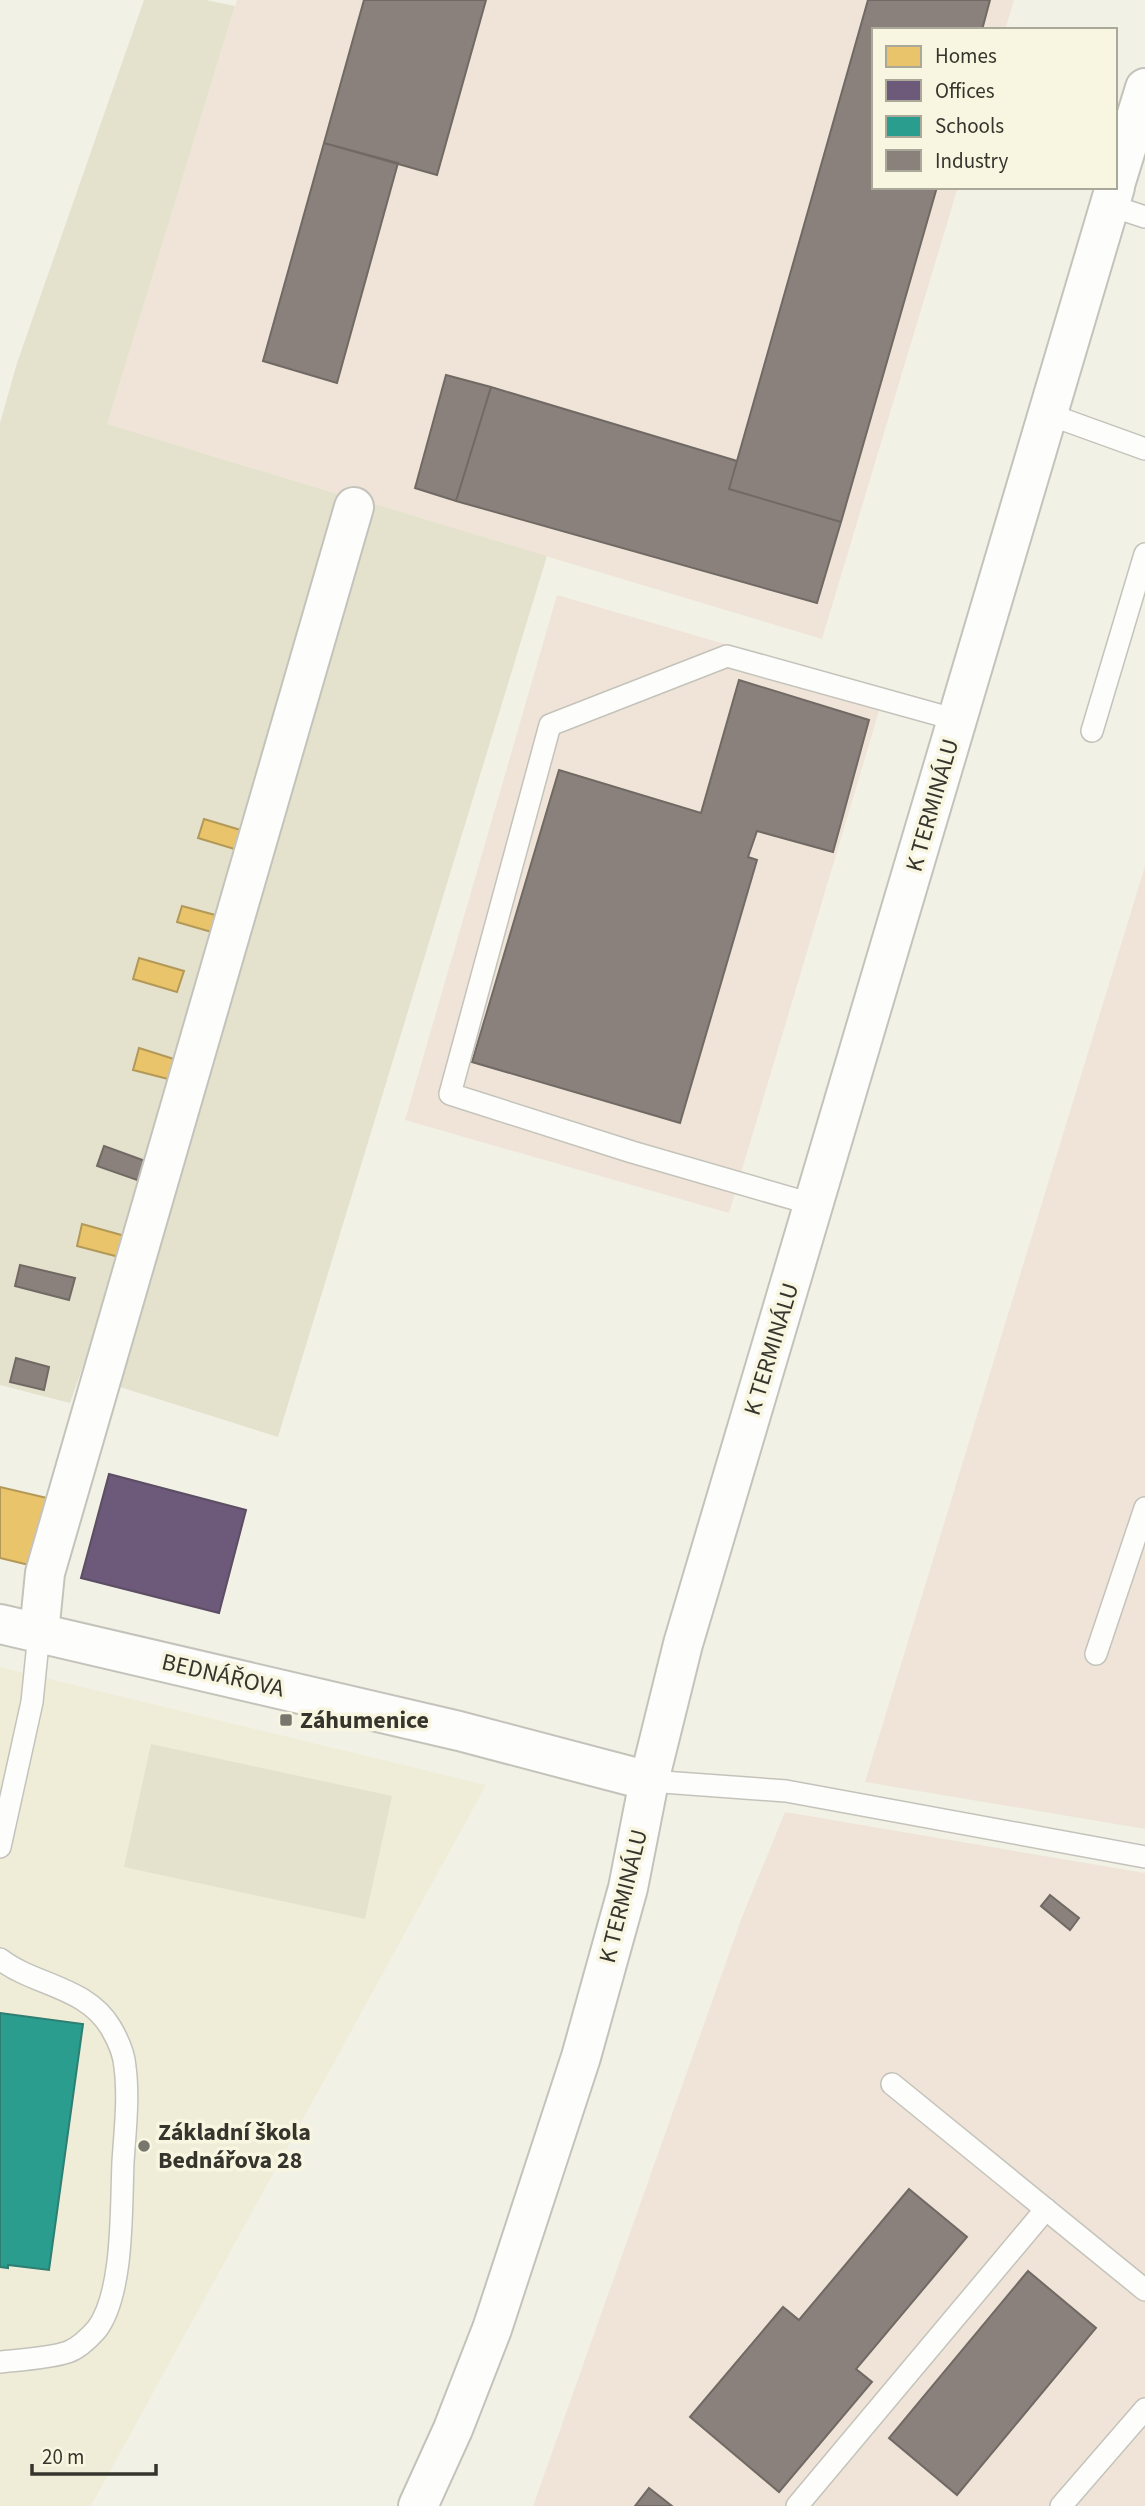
<svg xmlns="http://www.w3.org/2000/svg" width="1145" height="2506" font-family="'Source Sans 3',sans-serif">
<style>
.built{fill:#efedd8}
.industrial{fill:#efe4d7}
.green{fill:#e4e2cd}
.homes{fill:#e9c46a;stroke:#b39958;stroke-width:2}
.offices{fill:#6d597a;stroke:#5c4e63;stroke-width:2}
.schools{fill:#2a9d8f;stroke:#2e7e72;stroke-width:2}
.industry{fill:#8a817c;stroke:#716a64;stroke-width:2}
.lines{fill:none;stroke-linecap:round;stroke-linejoin:round}
.service-casing{stroke:#c4c3bb;stroke-width:24}
.minor-casing{stroke:#c4c3bb;stroke-width:42}
.service{stroke:#fdfdfb;stroke-width:21}
.minor{stroke:#fdfdfb;stroke-width:38}
.poi-dot{fill:#78776e;stroke:#f8f5e0;stroke-width:2.5}
.labels{text-anchor:middle;stroke-width:7;stroke-linejoin:round;paint-order:stroke}
.street-label{font-size:24px;fill:#36352d;stroke:#f8f5e0}
.poi-label{font-size:24px;font-weight:bold;fill:#36352d;stroke:#f8f5e0;text-anchor:start}
</style>
<rect width="100%" height="100%" fill="#f2f1e6"/>
<path class="built" d="M0 1667 486 1785 91 2506H0Z"/>
<path class="industrial" d="M237 0H1014L1005 30H874V187H958L822 639 106 424Z
M557 595 885 691 729 1213 405 1120Z
M1145 866V1829L865 1782Z
M785 1812 1145 1873V2506H533L742 1917Z"/>
<path class="green" d="M144 0H206L235 6 107 424 348 497 132 1226 70 1403 0 1385V423L17 363Z
M374 504 547 556 278 1437 120 1387 158 1246Z
M151 1744 392 1796 365 1919 124 1867Z"/>
<path class="homes" d="M204 819 244 831 241 851 198 838Z
M182 906 219 916 215 933 177 922Z
M139 958 184 971 177 992 133 979Z
M139 1048 177 1060 172 1080 133 1070Z
M82 1224 125 1236 119 1257 77 1246Z
M0 1487 47 1498 29 1565 0 1558Z"/>
<path class="offices" d="M109 1474 246 1510 219 1613 81 1578Z"/>
<path class="schools" d="M0 2013 83 2024 49 2270 8 2265V2268L0 2267Z"/>
<path class="industry" d="M364 0H486L437 175 324 143Z
M868 0H990L982 30H874V187H937L841 522 729 489Z
M324 143 398 163 337 383 263 361Z
M446 375 491 387 456 501 415 488Z
M491 387 737 461 729 489 841 522 817 603 456 501Z
M739 680 869 720 833 852 757 831 748 857 757 860 680 1123 472 1062 559 770 701 813Z
M104 1146 145 1161 140 1181 97 1166Z
M20 1265 75 1278 69 1300 15 1286Z
M16 1358 49 1367 44 1390 10 1382Z
M1050 1895 1079 1918 1070 1930 1041 1906Z
M909 2189 967 2237 856 2369 872 2382 779 2492 690 2417 783 2307 799 2320Z
M1028 2271 1096 2328 957 2495 889 2438Z
M649 2488 672 2506H635Z"/>
<g class="lines">
<defs>
<path id="service" d="M1109 205 1145 217
M1048 414 1145 449
M1092 731 1145 554
M815 1205 632 1152 450 1094 550 725 727 656 957 720
M1096 1654 1145 1508
M649 1781 786 1791 1145 1857
M0 1847 32 1702 39 1633
M0 1959C35 1986 86 1986 111 2028 118 2040 124 2052 125 2067 129 2098 125 2131 123 2162 121 2207 124 2293 97 2329 90 2337 79 2348 68 2352 51 2358 19 2360 0 2362
M892 2084 1145 2290
M797 2506 1046 2209
M1061 2506 1145 2409"/>
<path id="minor" d="M1115 185 1145 88
M0 1624 459 1731 649 1781
M39 1633 45 1573 354 507
M418 2506 453 2429 492 2329 581 2057 628 1888 649 1781 683 1644 1115 187"/>
</defs>
<use href="#service" class="service-casing"/>
<use href="#minor" class="minor-casing"/>
<use href="#service" class="service"/>
<use href="#minor" class="minor"/>
</g>
<g class="poi-dot">
<rect x="279" y="1713" width="14" height="14" rx="3.5"/>
<circle cx="144" cy="2146" r="7"/>
</g>
<g class="labels">
<g class="street-label">
<text transform="translate(932 805) rotate(-74)" y="8">K TERMINÁLU</text>
<text transform="translate(771 1349) rotate(-73)" y="8">K TERMINÁLU</text>
<text transform="translate(223 1675) rotate(13)" y="8">BEDNÁŘOVA</text>
<text transform="translate(623 1896) rotate(-76)" y="8">K TERMINÁLU</text>
</g>
<g class="poi-label">
<text x="300" y="1728">Záhumenice</text>
<text x="158" y="2140">Základní škola<tspan x="158" dy="28">Bednářova 28</tspan></text>
</g>
</g>
<rect x="872" y="28" width="245" height="161" fill="#f8f5e0" stroke="#aaa898" stroke-width="2"/>
<rect x="886" y="46" width="35" height="21" fill="#e9c46a" stroke="#aaa898" stroke-width="2"/>
<text x="935" y="63" font-size="21" fill="#36352d">Homes</text>
<rect x="886" y="80" width="35" height="21" fill="#6d597a" stroke="#aaa898" stroke-width="2"/>
<text x="935" y="98" font-size="21" fill="#36352d">Offices</text>
<rect x="886" y="116" width="35" height="21" fill="#2a9d8f" stroke="#aaa898" stroke-width="2"/>
<text x="935" y="133" font-size="21" fill="#36352d">Schools</text>
<rect x="886" y="150" width="35" height="21" fill="#8a817c" stroke="#aaa898" stroke-width="2"/>
<text x="935" y="168" font-size="21" fill="#36352d">Industry</text>
<path d="M32 2464v10h124v-10" fill="none" stroke="#36352d" stroke-width="3.5"/>
<text x="42" y="2464" font-size="21" fill="#36352d" stroke="#f8f5e0" stroke-width="5" paint-order="stroke">20 m</text>
</svg>
